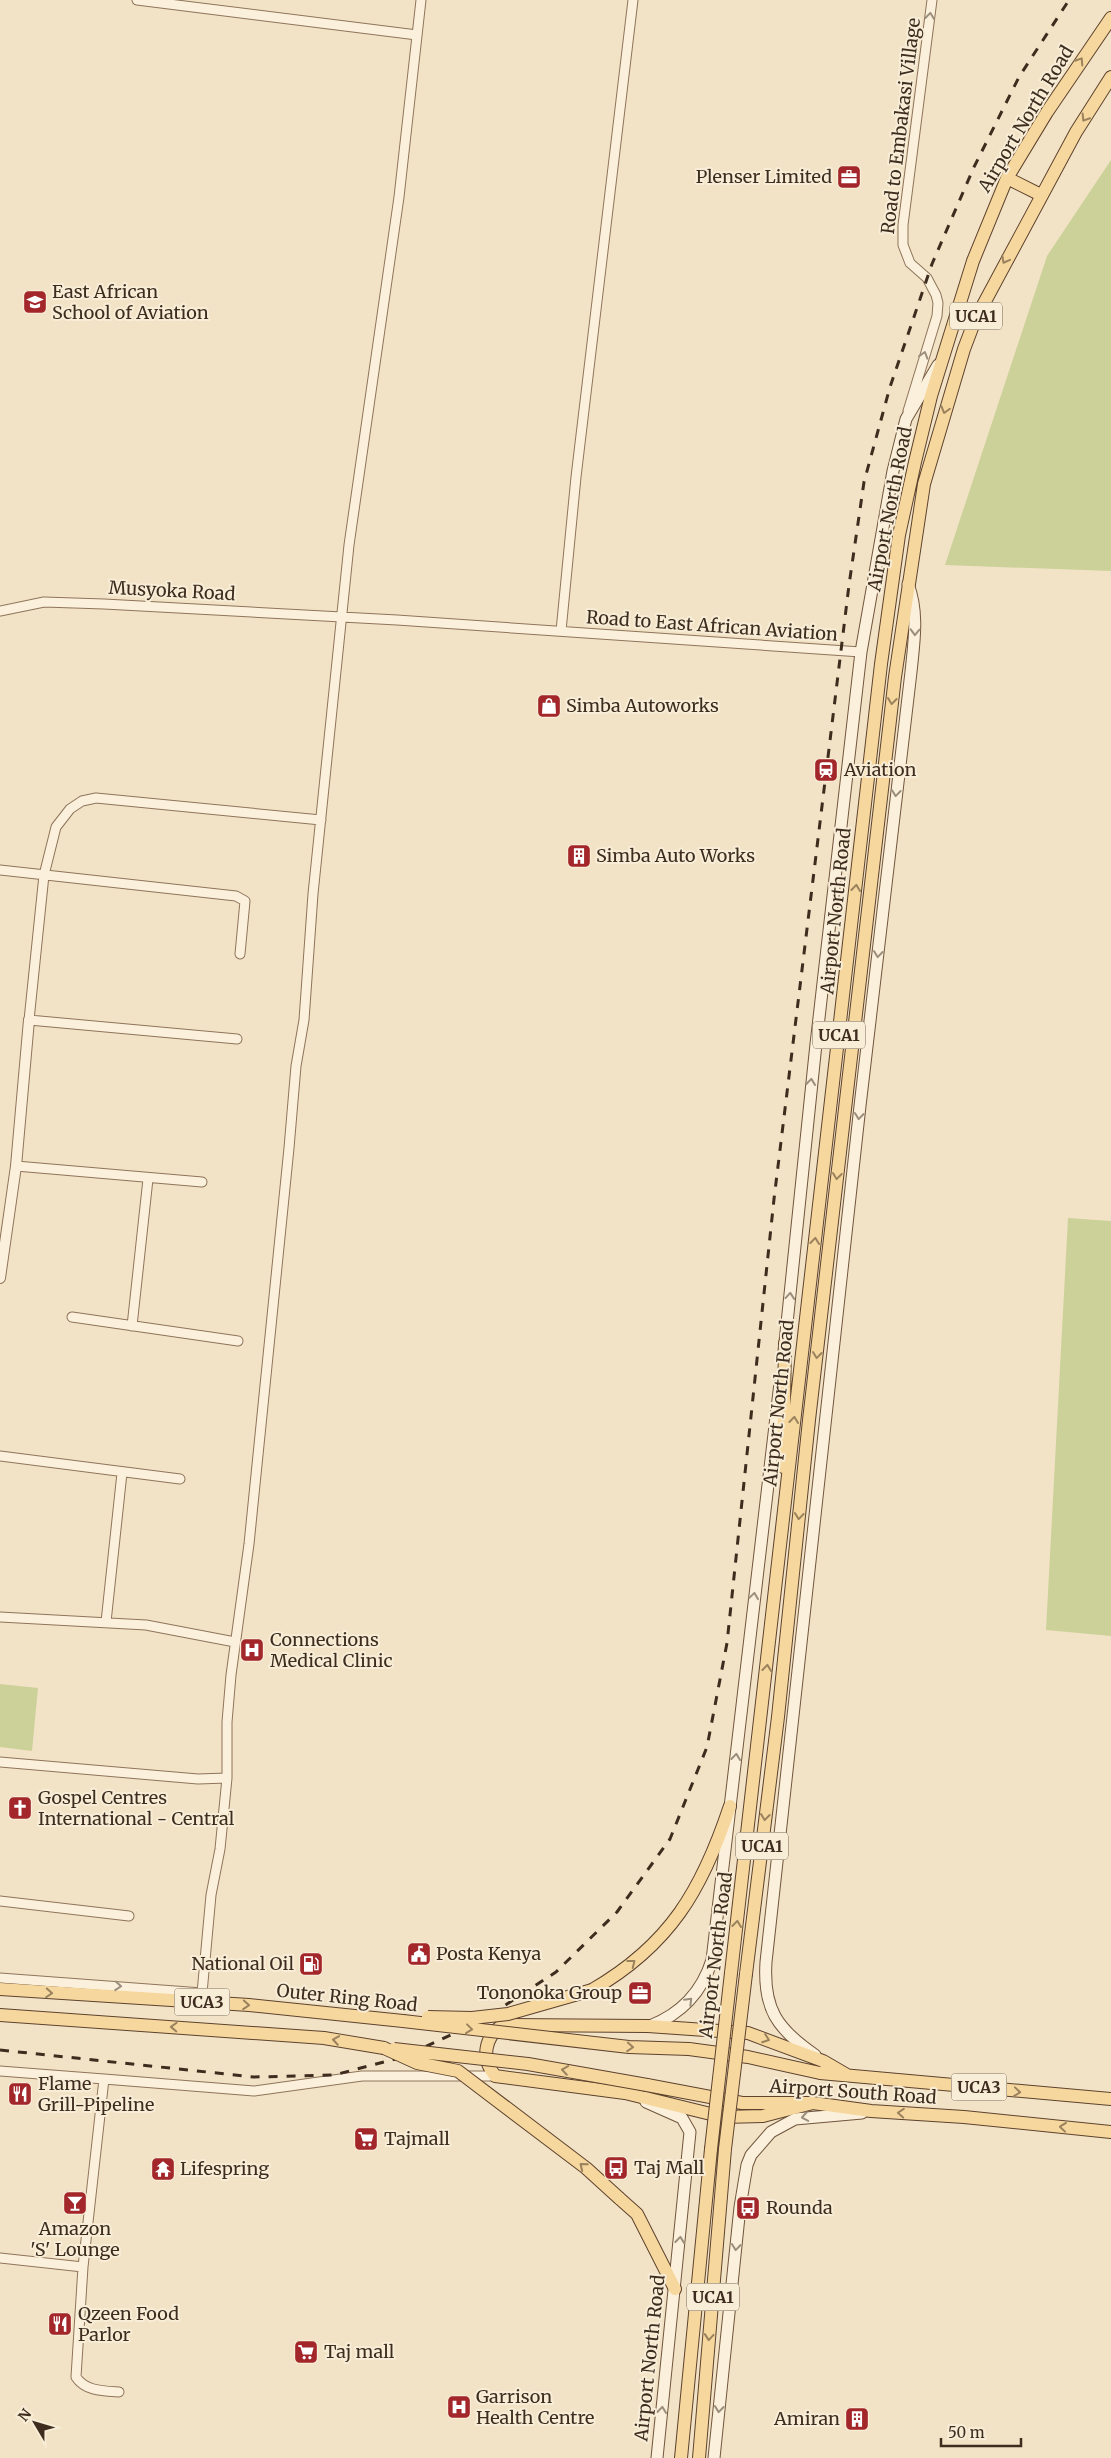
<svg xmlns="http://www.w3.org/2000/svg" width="1111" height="2458" font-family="Merriweather,serif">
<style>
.green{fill:#ccd199}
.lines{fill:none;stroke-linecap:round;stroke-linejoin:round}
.minor-casing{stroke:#8f745a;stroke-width:11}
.tertiary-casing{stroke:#8f745a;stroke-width:12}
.secondary-casing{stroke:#71553d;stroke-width:13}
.primary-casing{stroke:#5d422e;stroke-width:14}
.minor{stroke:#fbf0db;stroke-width:9}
.tertiary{stroke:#fbf0db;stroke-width:10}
.secondary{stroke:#fbf0db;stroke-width:11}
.primary{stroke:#f6d79d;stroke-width:12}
.rail{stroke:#3e2d1f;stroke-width:3;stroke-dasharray:9 9;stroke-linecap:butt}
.primary-bridge-casing{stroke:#5d422e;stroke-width:14;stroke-linecap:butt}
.primary-bridge{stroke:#f6d79d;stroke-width:12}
.oneway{stroke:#9c8e7d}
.oneway2{stroke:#9a825e}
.labels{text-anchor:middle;stroke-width:4;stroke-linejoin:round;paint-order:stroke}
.shield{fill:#f8edd7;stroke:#766756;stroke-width:1}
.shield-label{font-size:16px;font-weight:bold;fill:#3e2d1f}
.street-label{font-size:18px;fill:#3e2d1f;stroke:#f8edd7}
.poi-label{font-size:18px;fill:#3e2d1f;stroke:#f8edd7;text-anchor:start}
</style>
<rect width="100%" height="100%" fill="#f2e3c6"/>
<path class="green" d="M1111 160V571L945 565 1047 256Z
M1068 1218 1111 1221V1636L1046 1630Z
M0 1684 38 1688 32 1751 0 1747Z"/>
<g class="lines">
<defs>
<path id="minor" d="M137 0 417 35
M908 411 937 316 938 303 936 295 927 278 910 263 903 245V225L932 0
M0 611 44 602 104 604 397 620 861 652
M561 631 576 477 633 0
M0 870 236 896 245 901 240 954
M237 1039 29 1020 44 875 56 827 70 809 82 801 96 798 321 820
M16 1166 202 1182
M72 1317 238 1341
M132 1326 148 1179
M0 1456 180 1479
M0 1617 146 1625 235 1642
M106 1622 122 1473
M0 1762 198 1779 227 1778
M0 1901 129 1916
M0 1978 202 1993 211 1895 220 1849 227 1778V1722L231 1675 249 1544 289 1148 296 1066 304 1020 313 894 349 545 399 197 421 0
M0 2071 104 2079 83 2267 76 2377C85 2391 103 2391 119 2392
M104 2079 254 2091 362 2076H495
M0 2258 83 2267"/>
<path id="tertiary" d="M0 1278 16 1166 29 1020"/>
<path id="secondary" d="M784 1352 816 1044 861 652 893 471 906 419 938 365
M650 2026C681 2014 702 1992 712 1960L780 1383
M815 2055C777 2029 763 2009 766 1962L860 1106 911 672C914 642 919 613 908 584
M646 2102 682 2118 690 2132 657 2458
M714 2458 740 2207 747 2165 751 2155 771 2132 795 2119 862 2113"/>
<path id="primary" d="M1007 178 1041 195
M783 1467 785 1343
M731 1973 881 664 899 535 915 462 931 396 973 261 1007 178 1047 112 1111 18
M746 1974 778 1717 809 1420 895 677 924 484 964 349 975 320 1076 132 1111 77
M0 1989 249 2005 403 2021
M592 1990C670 1945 702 1890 730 1806
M0 2015 324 2038 384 2048
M689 2049 748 2057 820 2073 1111 2099
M647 2085 742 2103H813L871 2111 964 2117 1111 2132
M813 2103 763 2116 723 2117 625 2093 495 2076C481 2058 484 2037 503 2025L648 2026 748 2033 823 2061 847 2075
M619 2198 637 2214 675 2289
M681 2458 711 2149
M699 2458 725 2149"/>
</defs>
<use href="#minor" class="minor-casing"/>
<use href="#tertiary" class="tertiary-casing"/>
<use href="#secondary" class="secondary-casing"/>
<use href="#primary" class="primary-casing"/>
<use href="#minor" class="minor"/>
<use href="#tertiary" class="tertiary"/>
<use href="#secondary" class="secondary"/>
<use href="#primary" class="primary"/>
<path class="rail" d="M0 2050 254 2077 334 2075 403 2057 481 2021 556 1972 617 1912 670 1839 707 1747 727 1643 774 1199 849 585 864 482 890 387 932 264 974 167 1019 77 1069 0"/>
<defs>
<path id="primary-bridge" d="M428 2017 472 2018 508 2014 592 1990
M403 2021 629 2047 689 2049
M384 2048 417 2063 458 2071 586 2168 619 2198
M394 2049 528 2064 647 2085
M711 2149 731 1973
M725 2149 746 1974"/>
</defs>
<use href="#primary-bridge" class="primary-bridge-casing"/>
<use href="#primary-bridge" class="primary-bridge"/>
</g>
<defs><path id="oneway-chevron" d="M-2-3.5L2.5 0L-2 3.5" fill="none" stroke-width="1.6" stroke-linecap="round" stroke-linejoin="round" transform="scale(1.25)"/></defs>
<g class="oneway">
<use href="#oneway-chevron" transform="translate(930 16) rotate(-83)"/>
<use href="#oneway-chevron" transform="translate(924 355) rotate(-73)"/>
<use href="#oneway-chevron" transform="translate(915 632) rotate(92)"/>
<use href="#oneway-chevron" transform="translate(896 793) rotate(96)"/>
<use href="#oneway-chevron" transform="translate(878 954) rotate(97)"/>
<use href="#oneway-chevron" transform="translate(811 1082) rotate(-84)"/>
<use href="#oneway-chevron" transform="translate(859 1116) rotate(96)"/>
<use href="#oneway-chevron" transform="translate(790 1296) rotate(-85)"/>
<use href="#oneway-chevron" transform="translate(754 1596) rotate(-82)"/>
<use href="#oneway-chevron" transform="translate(736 1757) rotate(-84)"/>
<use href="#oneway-chevron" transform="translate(118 1986) rotate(4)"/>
<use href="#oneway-chevron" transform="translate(689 2001) rotate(-45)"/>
<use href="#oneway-chevron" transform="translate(805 2117) rotate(170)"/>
<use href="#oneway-chevron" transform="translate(680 2240) rotate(-84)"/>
<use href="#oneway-chevron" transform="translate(736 2247) rotate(96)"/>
<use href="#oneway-chevron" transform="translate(719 2409) rotate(96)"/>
<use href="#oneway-chevron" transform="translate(662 2410) rotate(-84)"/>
</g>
<g class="oneway2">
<use href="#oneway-chevron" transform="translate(1080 61) rotate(-57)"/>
<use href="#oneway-chevron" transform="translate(1085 118) rotate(122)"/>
<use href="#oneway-chevron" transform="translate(1005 260) rotate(118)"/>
<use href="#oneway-chevron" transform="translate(945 410) rotate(106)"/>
<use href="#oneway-chevron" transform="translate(892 701) rotate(97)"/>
<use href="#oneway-chevron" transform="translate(856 888) rotate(-84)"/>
<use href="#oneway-chevron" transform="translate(837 1176) rotate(97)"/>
<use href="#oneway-chevron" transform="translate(815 1241) rotate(-83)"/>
<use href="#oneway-chevron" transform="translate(817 1355) rotate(97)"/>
<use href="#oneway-chevron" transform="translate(794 1420) rotate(-84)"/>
<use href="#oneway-chevron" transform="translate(799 1516) rotate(96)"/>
<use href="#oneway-chevron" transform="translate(767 1668) rotate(-84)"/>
<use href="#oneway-chevron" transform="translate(765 1817) rotate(97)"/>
<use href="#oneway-chevron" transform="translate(737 1924) rotate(-83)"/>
<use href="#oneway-chevron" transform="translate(632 1963) rotate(-38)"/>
<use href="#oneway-chevron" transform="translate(49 1993) rotate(4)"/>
<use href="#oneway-chevron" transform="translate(246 2005) rotate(4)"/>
<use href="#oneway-chevron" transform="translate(174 2027) rotate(-178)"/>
<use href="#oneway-chevron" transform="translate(469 2029) rotate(7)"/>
<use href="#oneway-chevron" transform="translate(766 2039) rotate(20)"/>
<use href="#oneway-chevron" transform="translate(336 2040) rotate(-171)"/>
<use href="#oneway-chevron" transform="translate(630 2047) rotate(4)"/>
<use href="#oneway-chevron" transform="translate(565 2070) rotate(-171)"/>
<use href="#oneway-chevron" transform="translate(1017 2092) rotate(6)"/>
<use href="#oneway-chevron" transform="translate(901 2113) rotate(-176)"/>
<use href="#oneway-chevron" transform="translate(1063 2127) rotate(-174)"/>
<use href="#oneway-chevron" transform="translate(583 2166) rotate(-141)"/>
<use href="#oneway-chevron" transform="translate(709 2337) rotate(95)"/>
</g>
<defs>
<symbol id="office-square" viewBox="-11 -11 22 22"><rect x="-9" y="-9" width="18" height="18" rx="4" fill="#a2262a" stroke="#f8edd7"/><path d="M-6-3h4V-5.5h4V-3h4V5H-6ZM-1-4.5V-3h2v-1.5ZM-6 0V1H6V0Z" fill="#fff"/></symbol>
<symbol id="university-square" viewBox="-11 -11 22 22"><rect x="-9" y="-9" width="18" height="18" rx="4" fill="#a2262a" stroke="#f8edd7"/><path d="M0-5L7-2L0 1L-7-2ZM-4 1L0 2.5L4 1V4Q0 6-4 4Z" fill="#fff"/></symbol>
<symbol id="shop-square" viewBox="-11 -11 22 22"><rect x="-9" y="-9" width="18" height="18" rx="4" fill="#a2262a" stroke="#f8edd7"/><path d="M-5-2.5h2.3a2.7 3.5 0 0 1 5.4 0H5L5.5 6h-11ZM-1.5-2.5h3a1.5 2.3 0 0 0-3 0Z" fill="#fff"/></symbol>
<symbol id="station-square" viewBox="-11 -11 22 22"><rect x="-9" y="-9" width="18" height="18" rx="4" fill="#a2262a" stroke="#f8edd7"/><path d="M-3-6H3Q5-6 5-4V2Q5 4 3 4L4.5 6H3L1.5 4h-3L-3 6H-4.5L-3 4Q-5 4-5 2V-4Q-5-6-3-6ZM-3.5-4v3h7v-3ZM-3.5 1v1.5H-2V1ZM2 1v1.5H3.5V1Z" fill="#fff"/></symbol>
<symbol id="building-square" viewBox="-11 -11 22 22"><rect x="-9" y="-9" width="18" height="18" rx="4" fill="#a2262a" stroke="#f8edd7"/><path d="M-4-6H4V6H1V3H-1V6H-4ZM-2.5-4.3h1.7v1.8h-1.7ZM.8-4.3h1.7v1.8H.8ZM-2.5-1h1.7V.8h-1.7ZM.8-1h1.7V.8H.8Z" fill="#fff"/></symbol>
<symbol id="hospital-square" viewBox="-11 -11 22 22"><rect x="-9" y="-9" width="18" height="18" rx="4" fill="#a2262a" stroke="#f8edd7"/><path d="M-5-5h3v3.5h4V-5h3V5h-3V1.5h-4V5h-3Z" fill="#fff"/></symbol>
<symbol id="church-square" viewBox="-11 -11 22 22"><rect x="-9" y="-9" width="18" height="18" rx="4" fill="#a2262a" stroke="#f8edd7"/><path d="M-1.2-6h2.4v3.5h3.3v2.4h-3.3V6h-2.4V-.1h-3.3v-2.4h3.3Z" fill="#fff"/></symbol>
<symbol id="civic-square" viewBox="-11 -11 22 22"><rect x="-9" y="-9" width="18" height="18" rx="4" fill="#a2262a" stroke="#f8edd7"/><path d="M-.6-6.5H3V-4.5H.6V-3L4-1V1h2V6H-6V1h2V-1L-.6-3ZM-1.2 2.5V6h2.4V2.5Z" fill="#fff"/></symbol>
<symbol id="fuel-square" viewBox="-11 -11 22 22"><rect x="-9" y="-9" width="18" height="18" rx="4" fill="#a2262a" stroke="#f8edd7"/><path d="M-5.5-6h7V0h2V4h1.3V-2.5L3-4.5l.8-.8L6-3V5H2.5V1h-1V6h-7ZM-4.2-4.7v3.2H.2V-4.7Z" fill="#fff"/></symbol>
<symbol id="restaurant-square" viewBox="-11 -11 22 22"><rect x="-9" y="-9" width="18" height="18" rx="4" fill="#a2262a" stroke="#f8edd7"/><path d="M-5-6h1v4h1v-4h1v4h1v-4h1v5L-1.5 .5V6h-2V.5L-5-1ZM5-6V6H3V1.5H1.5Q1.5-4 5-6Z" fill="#fff"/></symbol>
<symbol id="supermarket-square" viewBox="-11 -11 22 22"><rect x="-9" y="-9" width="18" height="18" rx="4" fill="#a2262a" stroke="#f8edd7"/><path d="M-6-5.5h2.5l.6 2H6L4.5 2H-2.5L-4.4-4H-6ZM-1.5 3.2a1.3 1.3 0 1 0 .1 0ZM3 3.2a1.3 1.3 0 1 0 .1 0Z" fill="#fff"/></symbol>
<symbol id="bus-square" viewBox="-11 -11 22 22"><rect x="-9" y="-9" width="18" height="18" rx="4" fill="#a2262a" stroke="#f8edd7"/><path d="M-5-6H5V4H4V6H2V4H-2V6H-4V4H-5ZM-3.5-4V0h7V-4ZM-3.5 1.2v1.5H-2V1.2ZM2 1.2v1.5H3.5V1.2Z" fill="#fff"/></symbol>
<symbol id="temple-square" viewBox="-11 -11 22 22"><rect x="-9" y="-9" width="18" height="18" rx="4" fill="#a2262a" stroke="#f8edd7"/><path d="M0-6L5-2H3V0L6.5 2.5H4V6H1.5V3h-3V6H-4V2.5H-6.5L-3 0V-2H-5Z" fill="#fff"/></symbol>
<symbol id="bar-square" viewBox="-11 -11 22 22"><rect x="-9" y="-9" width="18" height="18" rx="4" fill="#a2262a" stroke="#f8edd7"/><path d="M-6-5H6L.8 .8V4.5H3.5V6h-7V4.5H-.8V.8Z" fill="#fff"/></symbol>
</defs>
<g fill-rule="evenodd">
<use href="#office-square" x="835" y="163" width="28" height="28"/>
<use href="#university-square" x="21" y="288" width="28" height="28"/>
<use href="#shop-square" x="535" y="692" width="28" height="28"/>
<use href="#station-square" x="812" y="756" width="28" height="28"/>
<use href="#building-square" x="565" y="842" width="28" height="28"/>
<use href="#hospital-square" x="238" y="1636" width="28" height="28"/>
<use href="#church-square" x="6" y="1794" width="28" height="28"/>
<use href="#civic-square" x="405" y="1940" width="28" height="28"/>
<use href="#fuel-square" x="297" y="1950" width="28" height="28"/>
<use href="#office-square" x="626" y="1979" width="28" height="28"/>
<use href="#restaurant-square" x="6" y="2080" width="28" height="28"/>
<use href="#supermarket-square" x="352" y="2125" width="28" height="28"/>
<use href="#bus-square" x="602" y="2154" width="28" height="28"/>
<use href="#temple-square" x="149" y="2155" width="28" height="28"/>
<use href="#bar-square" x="61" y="2189" width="28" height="28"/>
<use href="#bus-square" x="734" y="2194" width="28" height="28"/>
<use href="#restaurant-square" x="46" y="2310" width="28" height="28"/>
<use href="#supermarket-square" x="292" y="2338" width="28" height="28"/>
<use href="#hospital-square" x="445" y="2393" width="28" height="28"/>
<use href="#building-square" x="843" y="2405" width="28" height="28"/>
</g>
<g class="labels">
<g class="shield">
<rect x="950" y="302.5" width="52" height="27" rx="4"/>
<rect x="813" y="1021.5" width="52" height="27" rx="4"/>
<rect x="736" y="1832.5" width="52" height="27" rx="4"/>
<rect x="174.5" y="1988.5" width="55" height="27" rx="4"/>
<rect x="951.5" y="2073.5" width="55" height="27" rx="4"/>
<rect x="687" y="2283.5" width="52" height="27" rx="4"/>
</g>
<g class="shield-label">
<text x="976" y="322">UCA1</text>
<text x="839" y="1041">UCA1</text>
<text x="762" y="1852">UCA1</text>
<text x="202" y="2008">UCA3</text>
<text x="979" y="2093">UCA3</text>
<text x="713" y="2303">UCA1</text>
</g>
<g class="street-label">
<text transform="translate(1026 119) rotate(-59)" y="6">Airport North Road</text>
<text transform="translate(901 126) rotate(-83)" y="6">Road to Embakasi Village</text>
<text transform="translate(890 509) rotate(-79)" y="6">Airport North Road</text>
<text transform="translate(172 591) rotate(3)" y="6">Musyoka Road</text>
<text transform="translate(712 626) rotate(4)" y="6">Road to East African Aviation</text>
<text transform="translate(836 911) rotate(-84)" y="6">Airport North Road</text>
<text transform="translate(779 1403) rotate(-84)" y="6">Airport North Road</text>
<text transform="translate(716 1955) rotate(-83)" y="6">Airport North Road</text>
<text transform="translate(347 1998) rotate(6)" y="6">Outer Ring Road</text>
<text transform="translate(853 2092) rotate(4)" y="6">Airport South Road</text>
<text transform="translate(650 2358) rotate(-84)" y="6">Airport North Road</text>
</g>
<g class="poi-label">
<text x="832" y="183" text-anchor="end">Plenser Limited</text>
<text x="52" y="298">East African<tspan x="52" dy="21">School of Aviation</tspan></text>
<text x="566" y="712">Simba Autoworks</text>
<text x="844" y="776">Aviation</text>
<text x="596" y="862">Simba Auto Works</text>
<text x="270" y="1646">Connections<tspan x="270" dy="21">Medical Clinic</tspan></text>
<text x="38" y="1804">Gospel Centres<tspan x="38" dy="21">International - Central</tspan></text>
<text x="436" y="1960">Posta Kenya</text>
<text x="294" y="1970" text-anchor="end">National Oil</text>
<text x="622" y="1999" text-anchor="end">Tononoka Group</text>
<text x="38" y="2090">Flame<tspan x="38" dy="21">Grill-Pipeline</tspan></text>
<text x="384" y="2145">Tajmall</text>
<text x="634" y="2174">Taj Mall</text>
<text x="180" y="2175">Lifespring</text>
<text x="766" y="2214">Rounda</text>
<text x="75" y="2235" text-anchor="middle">Amazon<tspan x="75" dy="21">'S' Lounge</tspan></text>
<text x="78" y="2320">Qzeen Food<tspan x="78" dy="21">Parlor</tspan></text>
<text x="324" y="2358">Taj mall</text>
<text x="476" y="2403">Garrison<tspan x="476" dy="21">Health Centre</tspan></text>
<text x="840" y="2425" text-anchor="end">Amiran</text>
</g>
</g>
<g transform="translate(35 2423) rotate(308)" stroke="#f8edd7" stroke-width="4" paint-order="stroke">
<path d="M0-4L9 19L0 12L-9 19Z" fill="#3e2d1f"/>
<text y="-8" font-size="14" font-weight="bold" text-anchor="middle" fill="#3e2d1f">N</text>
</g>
<path d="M941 2438v8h80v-8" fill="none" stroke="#3e2d1f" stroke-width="2.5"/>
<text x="948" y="2438" font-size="15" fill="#3e2d1f" stroke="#f8edd7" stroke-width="4" paint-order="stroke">50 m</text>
</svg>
